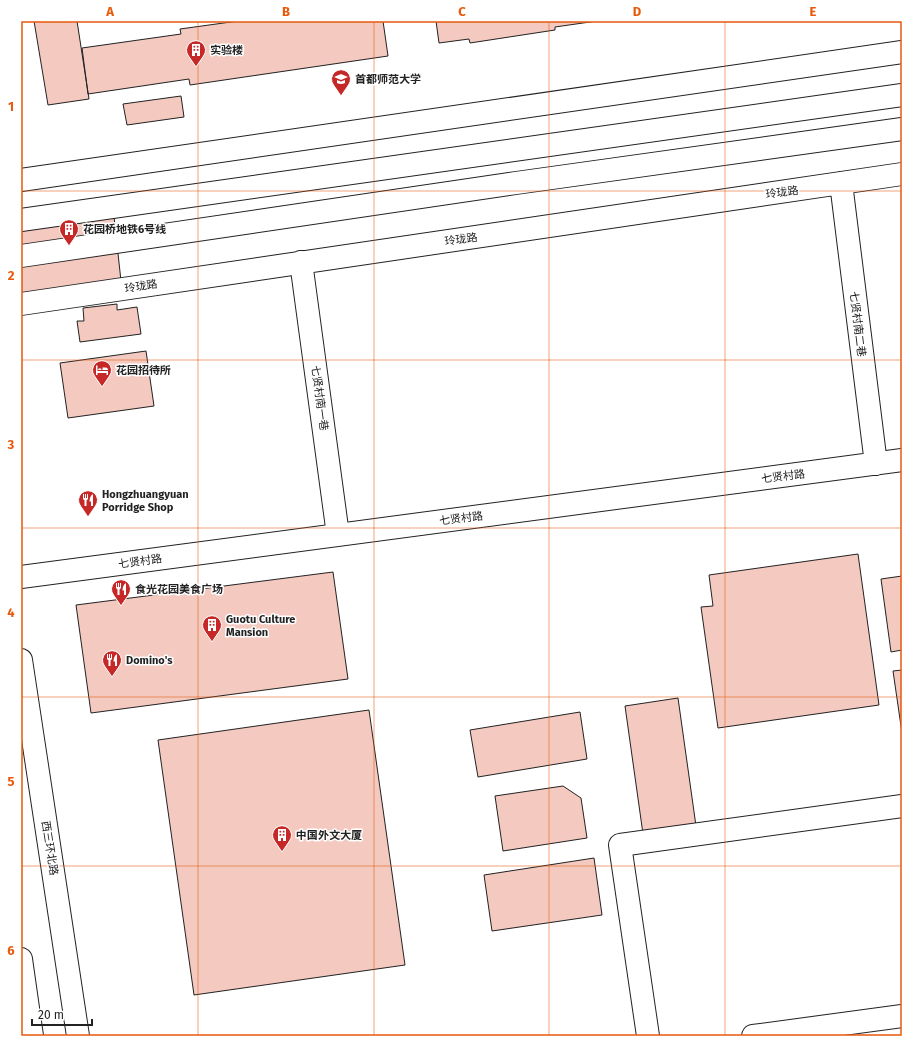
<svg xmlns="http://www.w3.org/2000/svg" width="923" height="1057" font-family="'Fira Sans','Noto Sans SC',sans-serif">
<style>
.building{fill:#f3c9c0;stroke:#222}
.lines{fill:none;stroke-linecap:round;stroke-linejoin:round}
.minor-casing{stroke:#222;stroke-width:24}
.major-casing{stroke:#222;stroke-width:24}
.highway-casing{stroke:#222;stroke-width:24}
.minor{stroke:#fff;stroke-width:22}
.major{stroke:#fff;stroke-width:22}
.highway{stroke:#fff;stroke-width:22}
.grid{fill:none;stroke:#e8590c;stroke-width:1;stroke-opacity:0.55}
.labels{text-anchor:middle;stroke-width:3;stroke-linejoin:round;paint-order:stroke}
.poi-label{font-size:11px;font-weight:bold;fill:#222;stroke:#fff;text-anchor:start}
.street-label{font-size:11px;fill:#222;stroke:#fff}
.neatline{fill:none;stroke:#e8590c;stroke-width:1.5}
.grid-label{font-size:13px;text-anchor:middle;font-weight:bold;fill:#e8590c}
</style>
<rect width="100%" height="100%" fill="#fff"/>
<path class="building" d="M34 21H77L89 99 48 105Z
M238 21H383L388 56 190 85 189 79 88 94 82 48 181 34 180 29Z
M436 21H597L555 27V30L470 43 469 39 439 43Z
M181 96 184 117 127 125 123 104Z
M112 198 121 281 21 295V211Z
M117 304V310L137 307 141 334 80 342 77 321H84L83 308Z
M146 351 154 406 68 418 60 363Z
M858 554 879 705 718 728 701 607 713 606 709 575Z
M333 572 348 679 91 713 76 605Z
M902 576V650L891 652 881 579Z
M902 670V733L893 671Z
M678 698 696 826 643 834 625 706Z
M369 710 405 965 194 995 158 740Z
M580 712 587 759 478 777 470 730Z
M563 786 581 798 587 838 503 851 495 796Z
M594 858 602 915 492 931 484 875Z"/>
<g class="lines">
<defs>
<path id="minor" d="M21 180 902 52
M841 183 876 464
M301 262 338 535
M21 304 902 174
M21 577 902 460
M21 660 78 1036
M648 1036 620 845 902 806
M753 1036 902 1016"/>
<path id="major" d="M21 220 902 95
M21 256 516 183 902 129"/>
<path id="highway" d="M21 959 32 1036"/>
</defs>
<use href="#minor" class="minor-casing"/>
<use href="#major" class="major-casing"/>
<use href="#highway" class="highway-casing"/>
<use href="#minor" class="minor"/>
<use href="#major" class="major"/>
<use href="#highway" class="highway"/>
</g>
<path class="grid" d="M198 21V1036M374 21V1036M549 21V1036M725 21V1036M21 191H902M21 360H902M21 528H902M21 697H902M21 866H902"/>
<defs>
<symbol id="building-pin" viewBox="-11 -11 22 30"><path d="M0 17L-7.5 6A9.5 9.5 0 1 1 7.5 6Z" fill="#c62828" stroke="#fff"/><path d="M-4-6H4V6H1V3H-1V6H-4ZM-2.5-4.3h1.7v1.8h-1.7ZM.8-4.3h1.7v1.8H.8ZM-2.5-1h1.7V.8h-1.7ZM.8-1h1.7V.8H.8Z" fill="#fff"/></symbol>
<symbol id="university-pin" viewBox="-11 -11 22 30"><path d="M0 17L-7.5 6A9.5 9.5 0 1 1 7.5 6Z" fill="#c62828" stroke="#fff"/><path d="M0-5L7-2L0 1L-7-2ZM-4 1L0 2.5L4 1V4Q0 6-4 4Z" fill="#fff"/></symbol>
<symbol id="hotel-pin" viewBox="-11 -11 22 30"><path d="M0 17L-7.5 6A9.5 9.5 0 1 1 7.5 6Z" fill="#c62828" stroke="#fff"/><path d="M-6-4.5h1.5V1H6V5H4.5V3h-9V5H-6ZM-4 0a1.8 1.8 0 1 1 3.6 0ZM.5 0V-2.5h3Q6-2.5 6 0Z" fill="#fff"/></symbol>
<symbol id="restaurant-pin" viewBox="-11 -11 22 30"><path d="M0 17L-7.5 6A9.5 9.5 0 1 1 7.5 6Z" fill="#c62828" stroke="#fff"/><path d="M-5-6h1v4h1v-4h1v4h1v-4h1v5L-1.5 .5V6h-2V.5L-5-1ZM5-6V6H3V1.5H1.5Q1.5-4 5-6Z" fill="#fff"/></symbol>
</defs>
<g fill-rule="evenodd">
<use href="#building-pin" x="185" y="39" width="22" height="30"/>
<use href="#university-pin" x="330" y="68" width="22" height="30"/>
<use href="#building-pin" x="58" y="218" width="22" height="30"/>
<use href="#hotel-pin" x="91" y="359" width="22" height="30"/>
<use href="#restaurant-pin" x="77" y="489" width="22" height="30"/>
<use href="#restaurant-pin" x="110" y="578" width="22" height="30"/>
<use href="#building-pin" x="201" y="614" width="22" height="30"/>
<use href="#restaurant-pin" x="101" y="649" width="22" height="30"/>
<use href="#building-pin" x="271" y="824" width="22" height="30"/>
</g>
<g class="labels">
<g class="poi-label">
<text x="210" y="54">实验楼</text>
<text x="355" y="83">首都师范大学</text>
<text x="83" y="233">花园桥地铁6号线</text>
<text x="116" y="374">花园招待所</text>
<text x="102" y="498">Hongzhuangyuan<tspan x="102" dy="13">Porridge Shop</tspan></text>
<text x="135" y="593">食光花园美食广场</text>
<text x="226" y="623">Guotu Culture<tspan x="226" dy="13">Mansion</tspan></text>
<text x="126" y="664">Domino's</text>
<text x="296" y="839">中国外文大厦</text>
</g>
<g class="street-label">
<text transform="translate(782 192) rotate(-8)" y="4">玲珑路</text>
<text transform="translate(461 239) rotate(-8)" y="4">玲珑路</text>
<text transform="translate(141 286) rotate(-9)" y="4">玲珑路</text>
<text transform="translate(858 324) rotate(83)" y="4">七贤村南二巷</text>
<text transform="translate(320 398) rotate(82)" y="4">七贤村南一巷</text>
<text transform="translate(783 476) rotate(-7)" y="4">七贤村路</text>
<text transform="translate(461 518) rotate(-7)" y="4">七贤村路</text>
<text transform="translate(140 561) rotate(-8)" y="4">七贤村路</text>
<text transform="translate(50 848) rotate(81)" y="4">西三环北路</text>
</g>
</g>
<rect width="923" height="1057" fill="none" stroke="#ffffff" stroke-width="44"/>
<path d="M32 1019v6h60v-6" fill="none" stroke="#222222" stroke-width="2"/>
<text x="38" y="1019" font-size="12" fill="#222222" stroke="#ffffff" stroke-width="3" paint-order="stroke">20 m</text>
<rect x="22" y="22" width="879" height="1013" class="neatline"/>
<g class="grid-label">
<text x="110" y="16">A</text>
<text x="286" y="16">B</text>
<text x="462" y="16">C</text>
<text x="637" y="16">D</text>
<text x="813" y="16">E</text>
<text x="11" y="111">1</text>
<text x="11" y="280">2</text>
<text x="11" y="449">3</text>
<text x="11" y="617">4</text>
<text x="11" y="786">5</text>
<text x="11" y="955">6</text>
</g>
</svg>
